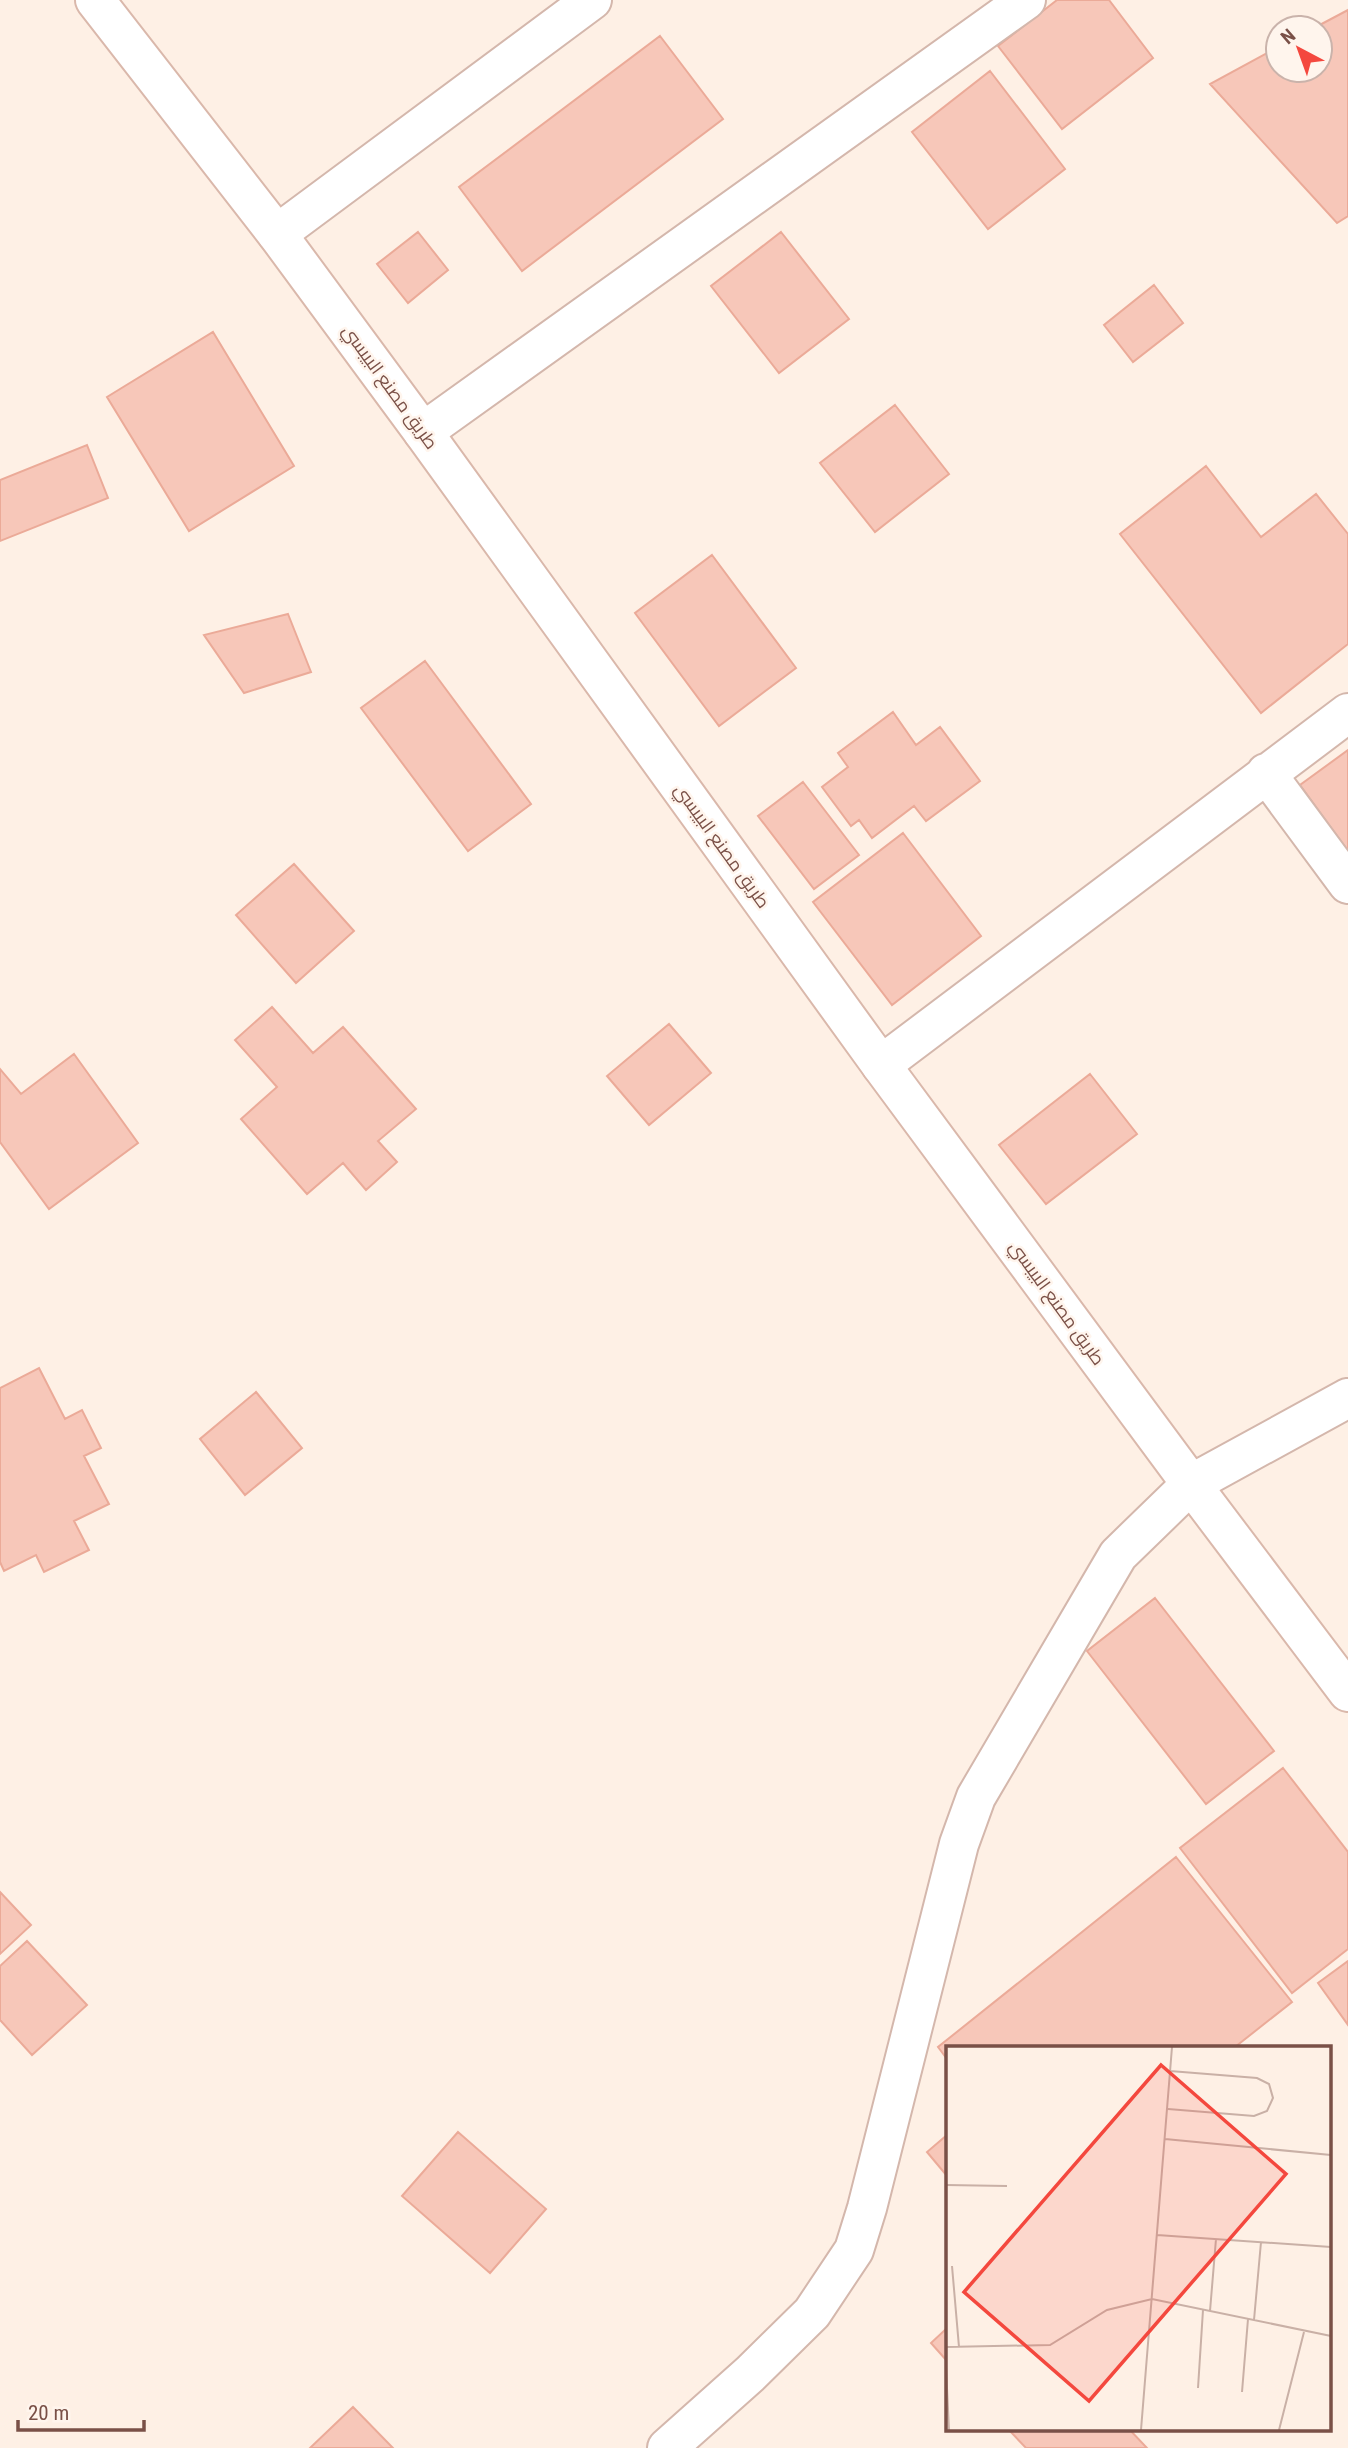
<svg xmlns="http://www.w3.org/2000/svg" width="1348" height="2448" font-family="'Roboto Condensed',Cairo,sans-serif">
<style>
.building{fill:#f7c7b9;stroke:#ebaa98;stroke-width:2}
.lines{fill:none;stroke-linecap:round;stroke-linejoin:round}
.minor-casing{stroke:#d4b7ac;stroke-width:42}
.secondary-casing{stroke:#dab8ab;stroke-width:42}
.minor{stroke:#fff;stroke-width:38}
.secondary{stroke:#fff;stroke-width:38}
.labels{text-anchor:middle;stroke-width:5;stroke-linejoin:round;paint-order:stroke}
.street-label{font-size:18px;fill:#7a5047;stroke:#fff5ed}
.inset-road{fill:none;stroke:#c9b0a6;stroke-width:2}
.view{fill:#f4483e;fill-opacity:0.15;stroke:#f4483e;stroke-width:3.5}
.inset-edge{fill:none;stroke:#7a5047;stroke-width:3.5}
</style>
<rect width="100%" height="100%" fill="#fef0e5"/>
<path class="building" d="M1057 0H1109L1153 58 1062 129 998 46Z
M1348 10V216L1337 223 1210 84 1278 47V70H1320V28H1314Z
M660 36 723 119 522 271 459 187Z
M990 71 1065 169 988 229 912 132Z
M418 232 448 270 408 303 377 264Z
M781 232 849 319 779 373 711 286Z
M1154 285 1183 323 1133 362 1104 325Z
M213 332 294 466 189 531 107 397Z
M895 405 949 474 875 532 820 463Z
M87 445 108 498 0 541V480Z
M1206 466 1261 537 1316 494 1348 534V644L1261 713 1120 534Z
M712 555 796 668 719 726 635 613Z
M288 614 311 672 244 693 204 635Z
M425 661 531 804 468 851 361 708Z
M893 712 916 745 940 727 980 781 926 821 914 806 872 838 859 820 851 826 822 787 848 767 838 753Z
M1348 750V851L1300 785Z
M803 782 859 855 814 889 758 816Z
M903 833 981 936 892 1005 813 902Z
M294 864 354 931 296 983 236 915Z
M272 1007 313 1053 343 1027 416 1109 378 1141 397 1162 366 1190 343 1163 307 1194 241 1119 277 1087 235 1040Z
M669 1024 711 1073 649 1125 607 1076Z
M74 1054 138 1143 49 1209 0 1142V1069L21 1094Z
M1090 1074 1137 1134 1046 1204 999 1145Z
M39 1368 65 1419 82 1410 101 1448 84 1456 109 1504 74 1521 89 1550 44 1572 36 1555 4 1571 0 1562V1388Z
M256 1392 302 1448 245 1495 200 1439Z
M1155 1598 1274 1751 1206 1804 1087 1651Z
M1283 1768 1348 1852V1949L1292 1993 1180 1848Z
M1176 1857 1292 2002 1235 2047H947V2059L938 2047Z
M0 1892 31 1925 0 1954Z
M27 1941 87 2005 32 2055 0 2020V1966Z
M1348 1961V2025L1318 1983Z
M458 2132 546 2209 490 2273 402 2196Z
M947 2135V2176L927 2152Z
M947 2328V2361L931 2343Z
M353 2407 393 2448H310Z
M1008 2429H1129L1147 2448H1026Z"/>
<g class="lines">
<defs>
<path id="minor" d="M277 234 592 0
M423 432 1026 0
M1266 773 1348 884
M881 1065 1348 713
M667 2448 750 2374 812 2313 854 2250 867 2208 959 1844 976 1797 1118 1555 1191 1484 1348 1398"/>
<path id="secondary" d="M95 0 277 234 423 432 881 1065 1191 1484 1348 1692"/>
</defs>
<use href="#minor" class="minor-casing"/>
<use href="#secondary" class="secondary-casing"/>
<use href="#minor" class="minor"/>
<use href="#secondary" class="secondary"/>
</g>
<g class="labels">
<g class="street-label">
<text transform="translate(390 387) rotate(54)" y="6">طريق مصنع البيبسي</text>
<text transform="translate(722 846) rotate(54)" y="6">طريق مصنع البيبسي</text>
<text transform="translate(1057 1303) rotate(54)" y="6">طريق مصنع البيبسي</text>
</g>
</g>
<g transform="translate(946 2046)">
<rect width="385" height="385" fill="#fef0e5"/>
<path class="inset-road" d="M222 63 308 70 321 65 327 52 323 38 311 32 224 25M219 93 385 109M0 139 61 140M211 189 385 201M6 220 13 301M264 265 270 193M308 274 315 196M0 301 104 299 161 264 206 253 385 290M0 321 3 384M252 342 257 264M296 346 302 273M195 384 226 1M333 384 358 286"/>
<path class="view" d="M215 19 340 128 143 355 18 246Z"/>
<rect width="385" height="385" class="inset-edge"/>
</g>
<g transform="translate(1299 49) rotate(319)"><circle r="33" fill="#fff5ed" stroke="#cab3ab" stroke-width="2"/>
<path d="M0-5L12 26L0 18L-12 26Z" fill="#f4483e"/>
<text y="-10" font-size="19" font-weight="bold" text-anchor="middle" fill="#7a5047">N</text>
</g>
<path d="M18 2420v10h126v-10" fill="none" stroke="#7a5047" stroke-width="3.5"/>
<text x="28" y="2420" font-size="21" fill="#7a5047" stroke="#fff5ed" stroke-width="5" paint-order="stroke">20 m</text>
</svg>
